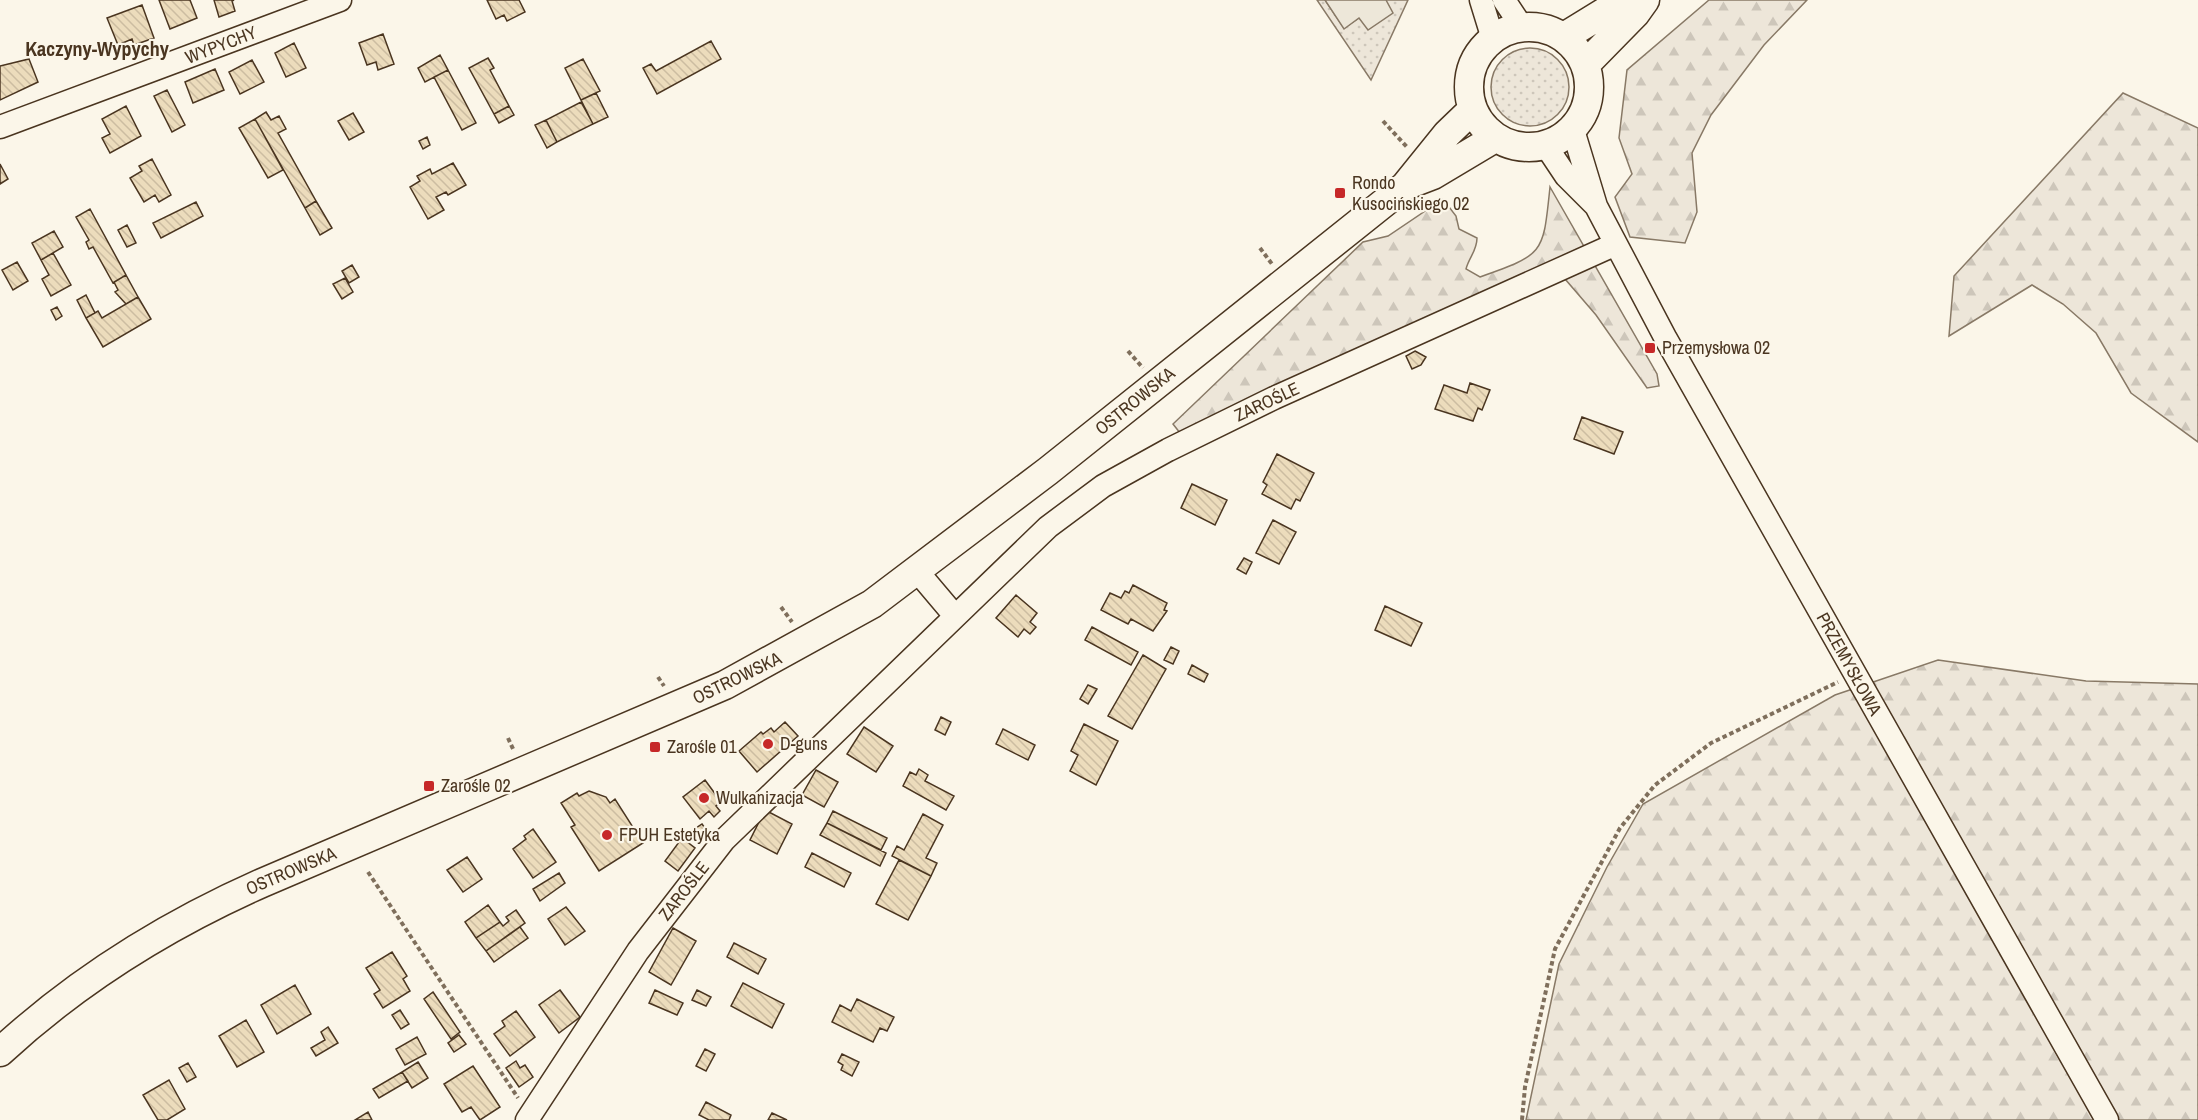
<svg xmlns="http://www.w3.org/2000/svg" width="2198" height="1120" font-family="'Archivo Narrow',sans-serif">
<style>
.grass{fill:url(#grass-dots);stroke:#887966;stroke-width:1.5}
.forest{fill:url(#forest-firs);stroke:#887966;stroke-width:1.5}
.parking{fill:#ede7d9;stroke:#887966;stroke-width:1.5}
.building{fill:url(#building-back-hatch);stroke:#4a3520;stroke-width:1.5}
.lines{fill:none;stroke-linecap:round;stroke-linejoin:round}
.minor-casing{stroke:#4a3520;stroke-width:25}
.major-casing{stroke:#4a3520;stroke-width:31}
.path{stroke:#7f6f5c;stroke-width:4;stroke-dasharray:4.5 3;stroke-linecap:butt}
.minor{stroke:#fbf6e9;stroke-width:22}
.major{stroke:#fbf6e9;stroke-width:28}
.poi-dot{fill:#c62828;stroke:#fbf6e9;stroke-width:2}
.labels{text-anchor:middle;stroke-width:4.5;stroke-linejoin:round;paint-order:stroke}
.street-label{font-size:18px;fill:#4a3520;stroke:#fbf6e9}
.poi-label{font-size:18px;fill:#4a3520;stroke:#fbf6e9;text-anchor:start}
.neighbourhood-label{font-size:20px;font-weight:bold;fill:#4a3520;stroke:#fbf6e9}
</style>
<defs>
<pattern id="grass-dots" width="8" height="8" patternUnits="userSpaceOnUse" patternTransform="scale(1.5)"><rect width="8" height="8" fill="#ede6d9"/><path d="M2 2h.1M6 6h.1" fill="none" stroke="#cdc6ba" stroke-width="1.8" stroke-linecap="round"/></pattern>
<pattern id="forest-firs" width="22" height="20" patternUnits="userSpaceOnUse" patternTransform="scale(1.5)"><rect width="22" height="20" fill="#ede6d9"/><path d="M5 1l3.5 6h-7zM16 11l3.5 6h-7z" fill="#cdc6ba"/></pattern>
<pattern id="building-back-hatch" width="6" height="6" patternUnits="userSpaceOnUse" patternTransform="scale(1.5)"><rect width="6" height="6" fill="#ecdcbc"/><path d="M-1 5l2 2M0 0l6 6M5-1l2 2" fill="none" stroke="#ccbda1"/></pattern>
</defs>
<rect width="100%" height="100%" fill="#fbf6e9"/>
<path class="grass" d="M1317 0H1325L1344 28 1386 0H1408L1371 80Z
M1491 87a39 39 0 1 1 78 0a39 39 0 1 1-78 0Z"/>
<path class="forest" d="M1709 0H1807L1764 45 1711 115 1692 153 1697 212 1685 243 1630 237 1615 197 1632 174 1619 138 1627 70Z
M2123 93 2198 128V442L2131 393 2096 333 2063 304 2032 285 1949 336 1954 276Z
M1550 187 1657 374 1659 386 1647 388 1596 315 1565 279 1184 438 1173 424 1363 242 1388 236 1443 199 1456 216 1459 229 1477 238C1477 251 1469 257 1466 269L1480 277C1545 254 1543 254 1550 187Z
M1938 660 2086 681 2198 684V1120H1526L1559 964 1607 867 1643 804 1835 695Z"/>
<path class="parking" d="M1325 0H1386L1393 13 1368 30 1359 18 1344 29Z"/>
<path class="building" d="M159 0H190L197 18 170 29Z
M214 0H234L232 1 235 11 219 17Z
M487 0H519L525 12 507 21 504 15 496 19Z
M142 5 154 38 134 45 132 39 118 45 107 18Z
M383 34 394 64 378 70 376 62 367 65 359 43Z
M711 41 721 59 657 94 643 68 651 64 656 71Z
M294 43 306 68 286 77 275 53Z
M440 55 448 70 425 82 418 68Z
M488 58 494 68 490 70 509 106 494 114 469 68Z
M29 59 38 82 0 100V66Z
M583 59 600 91 581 100 565 68Z
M252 60 264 82 240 94 229 72Z
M215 69 224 90 193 103 185 82Z
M448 70 476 123 462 130 434 77Z
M167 90 185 125 172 132 154 96Z
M596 93 608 117 593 124 581 100Z
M581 102 593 124 557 142 546 120Z
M126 106 141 136 110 153 102 138 110 134 102 119Z
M509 106 514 115 499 123 494 114Z
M266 112 271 120 279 116 286 129 278 133 316 201 305 208 255 119Z
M353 113 364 132 349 140 338 121Z
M255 119 283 170 268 178 239 128Z
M546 120 557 142 547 148 535 125Z
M427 137 430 145 423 149 419 141Z
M152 159 171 195 159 202 155 195 144 202 130 178 142 171 139 166Z
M453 163 466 185 448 195 446 192 436 197 444 210 428 219 410 187 420 181 417 176 430 169 432 174Z
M0 164 8 179 0 184Z
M316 201 332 228 320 235 305 208Z
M196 202 203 216 161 238 153 223Z
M90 209 126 275 113 283 93 247 89 249 86 242 89 240 76 217Z
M127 225 136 243 127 247 118 230Z
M54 231 63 247 41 260 32 243Z
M53 253 71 285 51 296 42 279 49 275 41 260Z
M17 262 28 281 13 290 2 270Z
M352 265 359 277 349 283 342 271Z
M126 275 138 297 126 304 115 292 118 290 114 282Z
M345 278 353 292 342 299 333 284Z
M86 295 95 313 86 318 77 300Z
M138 297 151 319 103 347 86 318 98 311 102 318Z
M57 307 62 316 56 320 51 310Z
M1415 351 1426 357 1421 365 1412 369 1406 356Z
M1470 383 1490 390 1482 410 1478 408 1473 421 1435 409 1444 385 1467 393Z
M1582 417 1623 432 1614 454 1574 439Z
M1277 454 1314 473 1300 501 1296 499 1291 509 1262 494 1267 485 1263 482Z
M1192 484 1227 500 1215 525 1181 508Z
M1273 520 1296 532 1279 564 1256 553Z
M1244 558 1252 562 1246 574 1237 569Z
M1133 585 1167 603 1164 610 1167 611 1153 631 1131 619 1128 624 1101 610 1110 593 1121 598 1125 591 1129 593Z
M1016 595 1037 613 1030 622 1036 627 1030 634 1024 629 1018 637 996 618Z
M1385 606 1422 623 1411 646 1375 630Z
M1092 627 1138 652 1131 665 1085 640Z
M1171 647 1179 651 1173 664 1164 660Z
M1143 655 1166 669 1132 729 1108 716Z
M1192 665 1208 674 1204 682 1188 674Z
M1088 685 1097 689 1088 704 1080 699Z
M941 717 951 722 945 735 935 730Z
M785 722 798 736 757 772 739 751 761 732 763 734 771 728 774 732Z
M1084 724 1118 741 1096 785 1070 771 1078 755 1071 751Z
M864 727 893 746 876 772 847 754Z
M1003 729 1035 745 1028 760 996 744Z
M919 769 928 775 925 781 954 796 946 810 903 786 910 772 916 775Z
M816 770 838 782 824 807 802 795Z
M705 780 716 795 719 792 725 799 716 806 720 811 714 817 709 811 700 819 683 797Z
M589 791 606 797 610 803 615 799 643 843 599 871 571 827 575 825 561 803 577 793 579 796Z
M765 810 792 824 777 854 750 840Z
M833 811 887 838 881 850 827 823Z
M923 814 943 825 926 858 937 863 931 876 892 856 897 846 904 850Z
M827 823 886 853 880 866 820 835Z
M702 824 710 835 702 841 693 830Z
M533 829 556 862 533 878 513 849 526 839 524 836Z
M682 838 695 848 678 871 665 861Z
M812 853 851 873 844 887 805 867Z
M467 857 482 879 463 892 447 870Z
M899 860 931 876 908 920 876 904Z
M559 873 565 883 540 901 533 889Z
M488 905 500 922 476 938 465 922Z
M566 907 585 931 565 945 548 919Z
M516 910 525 923 486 951 476 938 500 922 503 926 509 921 506 917Z
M520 927 528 938 494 962 486 951Z
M673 928 696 941 671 985 649 972Z
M734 943 766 959 758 974 727 957Z
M392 952 407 976 403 979 410 991 383 1008 374 994 380 990 366 968Z
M743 983 784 1004 772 1028 731 1006Z
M295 985 311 1014 277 1034 261 1005Z
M560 990 580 1017 559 1033 539 1005Z
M655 990 683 1003 677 1015 649 1003Z
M697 990 711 997 706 1006 692 1000Z
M433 992 460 1032 451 1039 424 999Z
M857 999 894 1017 887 1031 880 1028 873 1042 832 1022 840 1005 851 1011Z
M400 1010 409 1024 401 1029 392 1015Z
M516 1011 535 1037 510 1056 494 1034 505 1026 502 1021Z
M246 1020 264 1052 237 1067 219 1036Z
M328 1027 338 1043 316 1056 311 1048 325 1040 321 1032Z
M459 1035 466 1044 454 1052 448 1043Z
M417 1037 426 1054 405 1065 396 1049Z
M705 1049 715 1054 706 1071 696 1066Z
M842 1054 859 1062 852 1076 841 1070 843 1065 838 1062Z
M516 1061 520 1068 525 1065 533 1077 519 1087 506 1068Z
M418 1062 428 1078 412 1088 402 1072Z
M188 1063 196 1077 187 1082 179 1068Z
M473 1066 500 1107 480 1120 471 1107 462 1112 444 1084Z
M402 1072 408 1081 379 1098 373 1089Z
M169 1080 185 1109 167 1120H158L143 1095Z
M706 1102 731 1115 729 1120H709L699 1115Z
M368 1112 372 1120H355Z
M772 1113 787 1120H768Z"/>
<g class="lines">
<defs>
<path id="minor" d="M1481 0 1493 39
M1504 0 1522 27
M0 127 340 0
M1573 130 1596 206 1666 339 2107 1120
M1546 146 1566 176 1595 205
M917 571 955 616
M527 1120 638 951 724 840 1048 527 1103 486 1168 450 1274 398 1616 244"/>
<path id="major" d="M1469 87a60 60 0 1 1 120 0a60 60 0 1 1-120 0Z
M1564 37 1624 0
M1586 64 1635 14 1645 0
M1407 185 1433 175 1495 138
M0 1052C78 980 165 926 262 883L725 685 872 604 1048 471 1405 186 1447 134 1473 109"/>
</defs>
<use href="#minor" class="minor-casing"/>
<use href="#major" class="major-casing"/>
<path class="path" d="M1383 121 1407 147
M1260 248 1272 264
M1128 351 1143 368
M781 607 792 622
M658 677 664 686
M508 738 514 751
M368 872 518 1098
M1522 1120 1525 1087 1555 949 1620 828 1655 785 1711 743 1838 682"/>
<use href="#minor" class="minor"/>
<use href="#major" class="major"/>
</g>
<g class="poi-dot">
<rect x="1334" y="187" width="12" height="12" rx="3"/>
<rect x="1644" y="342" width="12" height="12" rx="3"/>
<circle cx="768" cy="744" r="6"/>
<rect x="649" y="741" width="12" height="12" rx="3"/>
<rect x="423" y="780" width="12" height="12" rx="3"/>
<circle cx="704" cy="798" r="6"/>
<circle cx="607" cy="835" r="6"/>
</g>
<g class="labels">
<g class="street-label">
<text transform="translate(221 45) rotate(-21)" y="6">WYPYCHY</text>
<text transform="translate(1135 401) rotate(-39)" y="6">OSTROWSKA</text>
<text transform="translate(1267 402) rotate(-25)" y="6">ZAROŚLE</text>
<text transform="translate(1849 664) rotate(61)" y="6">PRZEMYSŁOWA</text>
<text transform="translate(737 678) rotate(-26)" y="6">OSTROWSKA</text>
<text transform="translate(291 871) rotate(-23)" y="6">OSTROWSKA</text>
<text transform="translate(684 891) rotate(-52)" y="6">ZAROŚLE</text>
</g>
<g class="poi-label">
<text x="1352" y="189">Rondo<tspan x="1352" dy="21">Kusocińskiego 02</tspan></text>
<text x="1662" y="354">Przemysłowa 02</text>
<text x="780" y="750">D-guns</text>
<text x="667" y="753">Zarośle 01</text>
<text x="441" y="792">Zarośle 02</text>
<text x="716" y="804">Wulkanizacja</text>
<text x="619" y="841">FPUH Estetyka</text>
</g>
<g class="neighbourhood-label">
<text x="97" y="56">Kaczyny-Wypychy</text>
</g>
</g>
</svg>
